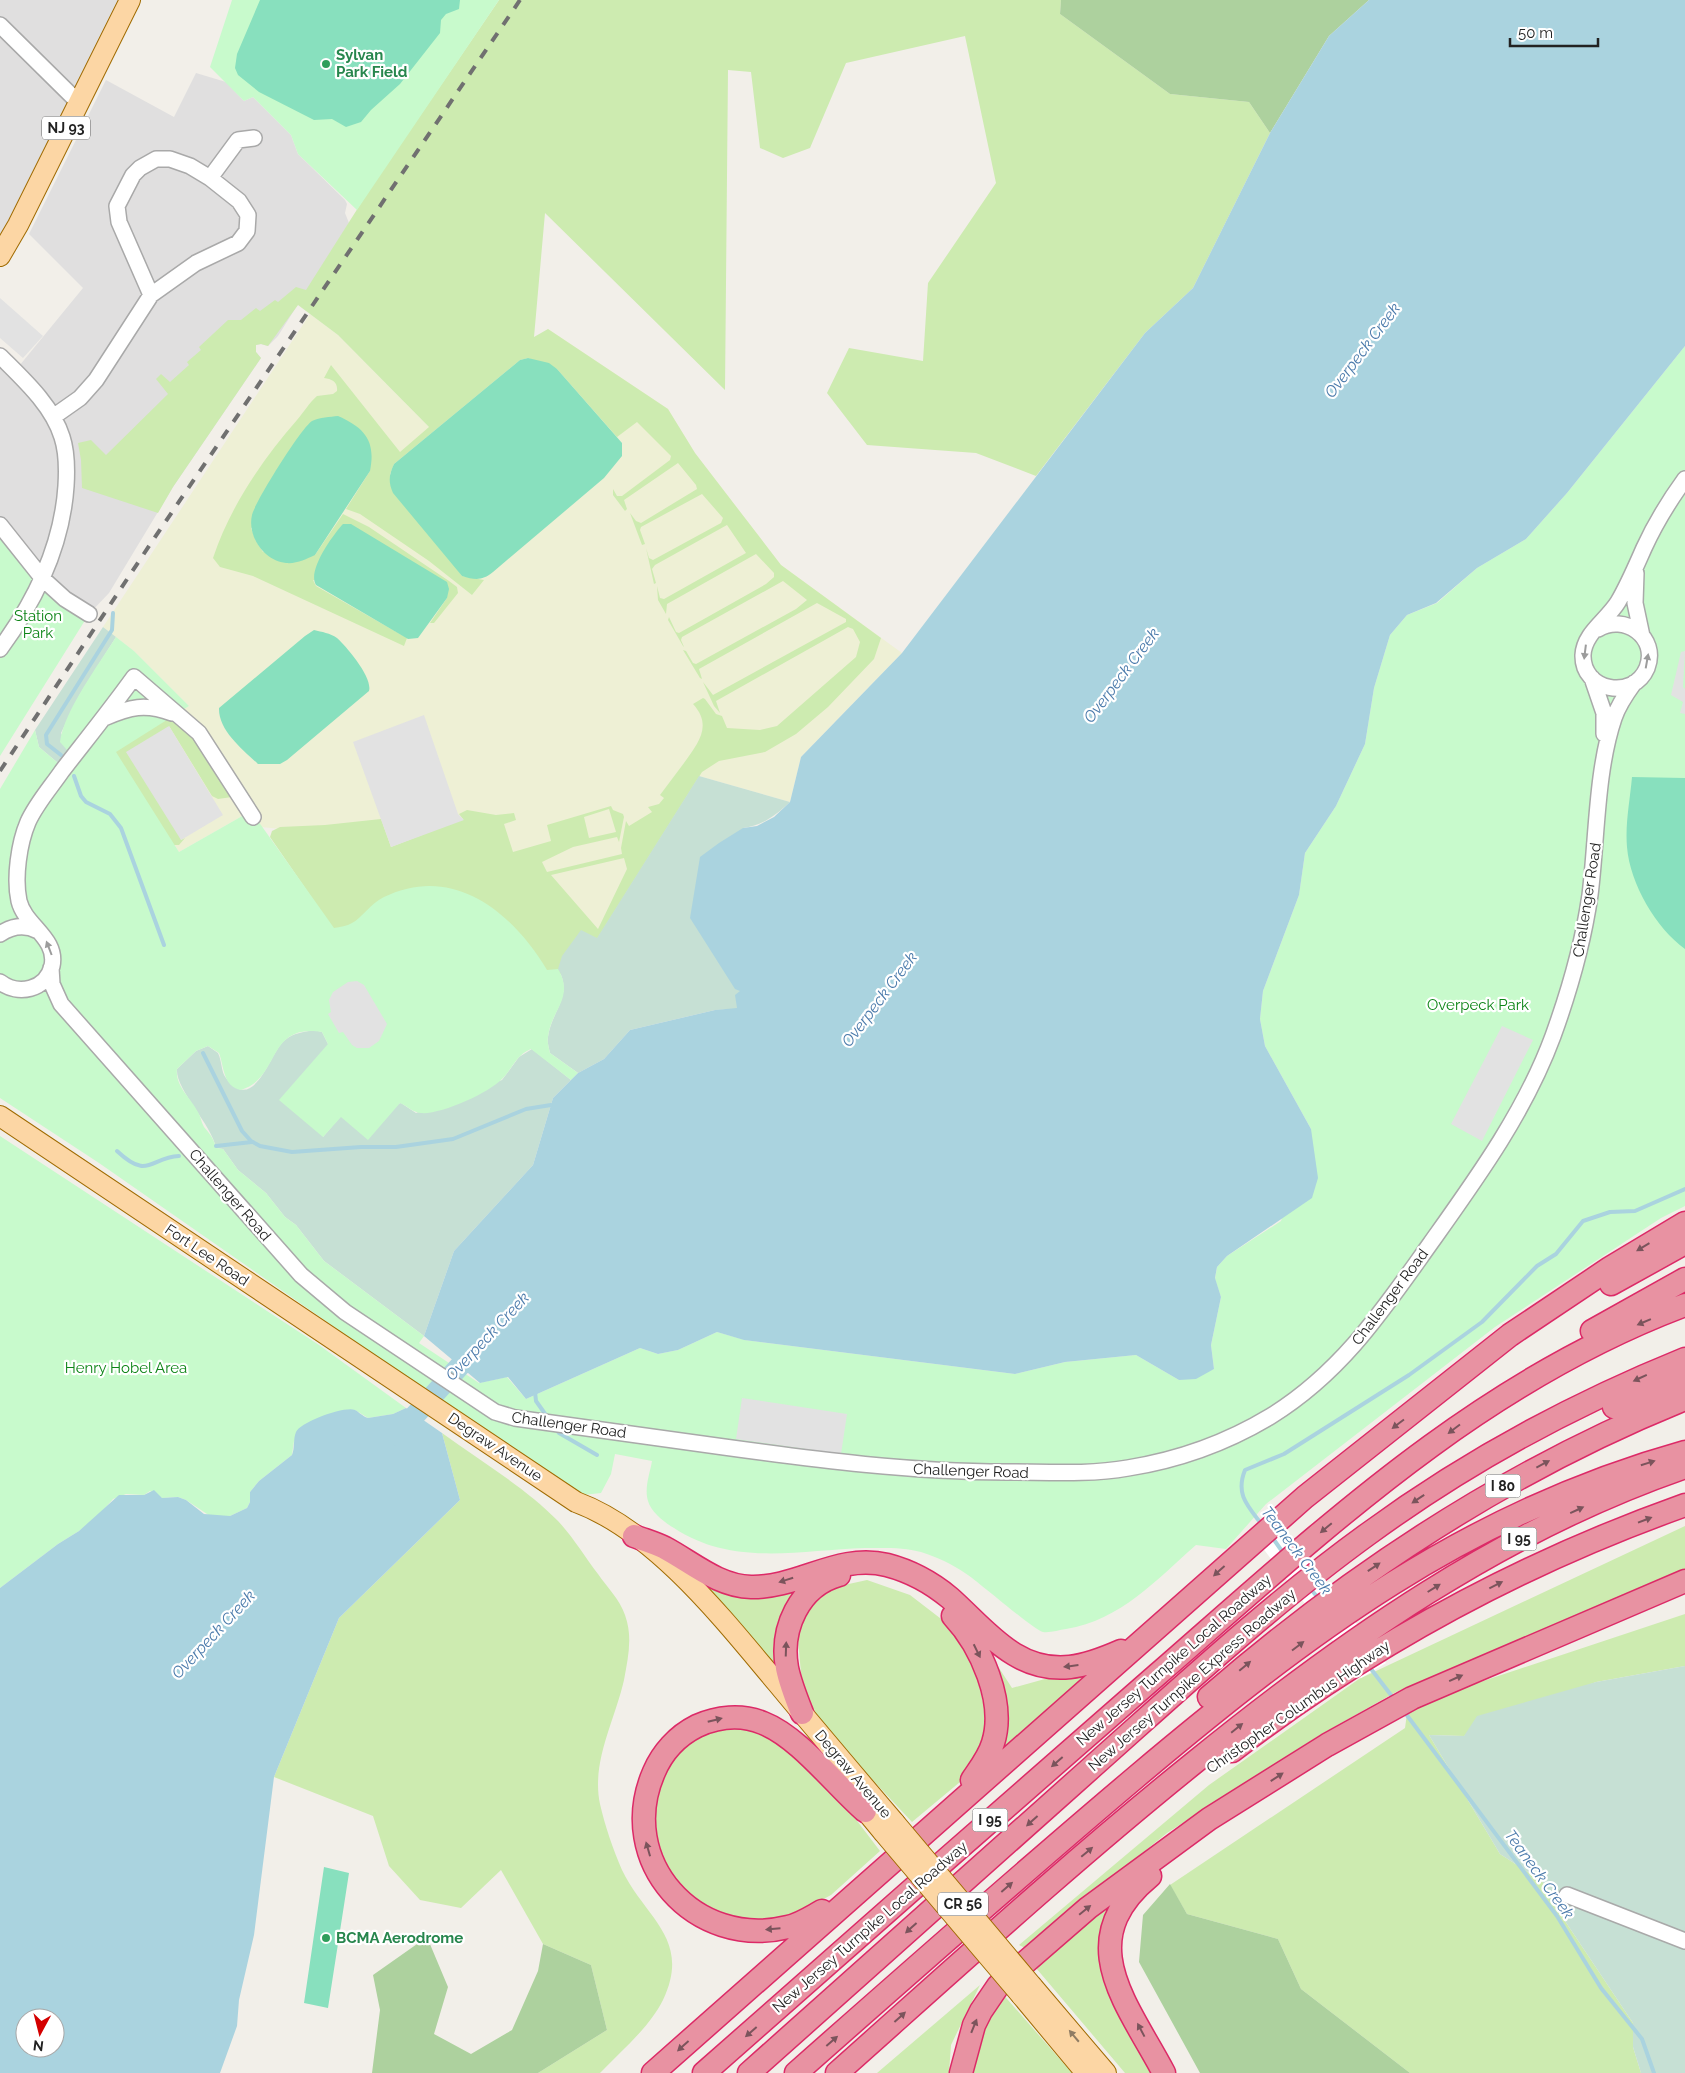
<svg xmlns="http://www.w3.org/2000/svg" width="1685" height="2073" font-family="Raleway,sans-serif">
<style>
.residential{fill:#e0dfdf}
.farmland{fill:#eef0d5}
.grass{fill:#cdebb0;fill-rule:evenodd}
.forest{fill:#add19e}
.wetland{fill:#c6e0d4}
.park{fill:#c8facc}
.pitch{fill:#88e0be}
.parking{fill:#e2e2e2}
.water{fill:#aad3df;fill-rule:evenodd}
.pier{fill:#fff}
.lines{fill:none;stroke-linecap:round;stroke-linejoin:round}
.stream{stroke:#aad3df;stroke-width:4}
.river{stroke:#aad3df;stroke-width:21}
.minor-casing{stroke:#a9a9a9;stroke-width:18}
.major-casing{stroke:#a06b00;stroke-width:22}
.highway-casing{stroke:#dc2a67;stroke-width:25}
.minor{stroke:#fff;stroke-width:15}
.major{stroke:#fcd6a4;stroke-width:20}
.highway{stroke:#e892a2;stroke-width:22}
.rail{stroke:#707070;stroke-width:4;stroke-dasharray:10 10;stroke-linecap:butt}
.major-bridge-casing{stroke:#a06b00;stroke-width:22;stroke-linecap:butt}
.major-bridge{stroke:#fcd6a4;stroke-width:20}
.oneway{fill:#9c9c9c}
.oneway2{fill:#7b545c}
.oneway3{fill:#8f7c63}
.leisure-dot{fill:#2e9e5b;stroke:#fff;stroke-width:2}
.labels{text-anchor:middle;stroke-width:4.5;stroke-linejoin:round;paint-order:stroke}
.shield{fill:#fff;stroke:#646464;stroke-width:1}
.shield-label{font-size:14px;font-weight:bold;fill:#222}
.leisure-label{font-size:15px;font-weight:bold;fill:#27864d;stroke:#fff;text-anchor:start}
.park-label{font-size:15px;fill:#0c8416;stroke:#fff}
.street-label{font-size:15px;fill:#222;stroke:#fff}
.water-label{font-size:16px;font-style:italic;fill:#4a7aab;stroke:#fff}
</style>
<rect width="100%" height="100%" fill="#f2efe9"/>
<path class="residential" d="M0 0H130L0 256Z
M196 73 226 82 244 101 253 97 291 135 298 154 345 200 347 204 345 213 349 223 278 336 268 346 261 344 256 345V352L261 358 173 487 109 593 89 614 0 528V356L15 371 83 288 29 234 106 80 174 117Z"/>
<path class="farmland" d="M310 314 338 335 429 427 548 329 668 409 695 453 781 565 902 653 801 757 790 802 699 776 597 939 372 838 261 827 251 811 179 852 116 752 189 706 134 651 103 627Z"/>
<path class="grass" d="M499 0H1061L1060 14 1170 94 1249 102 1270 133 1193 288 1145 333 1036 476 976 453 867 445 827 393 849 348 923 361 928 283 996 183 965 36 846 63 810 148 783 158 760 148 751 72 728 70 725 390 545 213 534 337 548 329 668 409 695 453 781 565 881 638 874 659 828 707 796 734 765 752 719 761 702 772 597 939 561 974 350 928 336 933 270 837 272 831 280 827 325 825 381 819 391 847 463 819 459 814 467 810 496 815 514 813 516 820 504 824 513 852 551 841 547 825 611 806 613 810 623 814 624 817 619 842 617 837 573 847 542 862 547 872 622 854 621 848 626 821 629 826 652 812 648 807 659 804 664 798 660 795C668 784 676 774 684 763 698 743 713 726 693 704L703 698 705 699 716 714 722 716 727 728 760 730 777 726 856 657 860 642 853 629 848 627 716 701 720 713 714 706 703 682 713 695 846 622V619L817 603 699 669 702 679 700 678 683 650 686 651 693 663 696 664 796 609 807 600 783 581 682 637 681 640 684 647 683 646 668 620 669 617 676 632 679 633 766 584 774 577V573L756 554 667 604 666 614 658 600 657 586 660 598 664 599 746 553 727 525 655 565 652 569 656 583 654 584 646 548 649 558 653 560 721 523 723 518 702 494 641 527 640 530 645 544 642 545 630 513 636 521 641 523 697 489 696 485 678 463 624 500 627 509 625 511 613 495V489L617 496H622L670 460 671 456 637 422 617 437 557 369 528 358 520 360 394 464 390 474 462 576 484 580 472 595 429 561 360 514 346 509 370 471 251 528 256 541 263 552 315 555 343 514 369 527 449 581 457 587 458 593 434 623H430L447 598 313 580 316 586 407 638 404 646 253 576 220 567 213 558C230 507 262 460 297 420 304 412 309 403 317 396L333 394 337 391C338 382 332 379 324 378L331 365 400 452 429 427 338 335 298 305 268 346 261 344 256 345V352L261 358 173 487 158 513 82 488 81 460 78 443 91 440 106 455 168 394 156 379 161 374 170 382 189 365 187 362 201 350 199 347 228 320H241L256 308 260 311 275 300 278 302 296 287 306 290 370 189ZM609 809 616 832 589 838 584 817ZM624 858 627 869 598 929 551 875Z
M166 716 189 730 232 797 218 799 212 796 169 726 181 840 185 838 179 845H168L103 732Z
M442 1433C480 1461 525 1487 558 1521 573 1537 585 1557 598 1574 607 1587 620 1600 625 1615 633 1637 628 1658 624 1680 615 1720 591 1762 600 1804 605 1826 613 1849 622 1870 645 1918 692 1939 663 2000 649 2028 621 2051 600 2073H538L607 2030 591 1965 543 1944 501 1870 461 1908 420 1900 389 1866 373 1816 274 1777 339 1618 460 1500Z
M1685 1526V1571L1396 1692 1320 1735 1167 1833 1025 1948 1019 1945 1209 1785 1359 1679Z
M693 1574 735 1591 817 1576 777 1668Z
M867 1580 910 1595 949 1625 975 1669 987 1719 981 1755 960 1782 912 1822 826 1730 803 1694 797 1630 813 1604 835 1587Z
M1685 1614V1666L1596 1682 1464 1736 1429 1735 1500 1854 1542 1881 1563 1918 1633 2023V2047L1641 2073H1410L1301 1989 1278 1939 1187 1914 1170 1885 1405 1728 1408 1706Z
M975 1631 1012 1688 1099 1664 994 1758Z
M719 1725 766 1732 807 1768 848 1809 880 1851 831 1895 789 1918 740 1920 688 1898 660 1859 652 1814 661 1779 677 1750Z
M1115 1894 1103 1933 1102 1976 1154 2073H1125L1036 1968Z
M980 1985 951 2045 949 2073H877Z
M1001 1992 1072 2073H971L972 2056Z"/>
<path class="forest" d="M1061 0H1369L1329 36 1270 133 1249 102 1170 94 1060 14Z
M1170 1884 1187 1914 1278 1939 1301 1989 1410 2073H1200L1139 1962 1143 1915Z
M427 1937 448 1987 434 2034 471 2054 512 2030 538 1971 543 1944 591 1965 607 2030 538 2073H372L380 2010 373 1975Z"/>
<path class="wetland" d="M103 627 116 637 80 694 61 733 68 750 58 763 39 747 35 730Z
M699 776 790 802C775 816 763 825 743 828L741 991 737 1009 715 1010 630 1030 604 1059 578 1073 550 1053C549 1048 547 1042 548 1037 551 1012 574 995 558 969L562 956 581 930 597 938Z
M314 1030 322 1032 328 1044 323 1137 340 1117 401 1103 416 1113 502 1080 519 1057 532 1049 571 1080 553 1098 533 1165 454 1251 424 1336 324 1261 296 1225 285 1217 266 1193 238 1170 223 1149 216 1148C212 1125 175 1089 177 1069L196 1051 208 1046 218 1053C222 1061 221 1072 226 1078 255 1116 270 1051 285 1040 293 1033 304 1032 314 1030Z
M1685 1666V2073H1641L1633 2047V2023L1563 1918 1542 1881 1500 1854 1429 1735 1464 1736 1477 1716 1596 1682Z"/>
<path class="park" d="M232 0H499L357 210 298 154 291 135 253 97 244 101 210 67Z
M1685 346V1206L1661 1218 1495 1327 1266 1504 1226 1549 1196 1545C1156 1580 1121 1620 1066 1629 1059 1630 1050 1633 1043 1632 1035 1631 979 1582 965 1573 952 1564 937 1557 921 1552 904 1547 883 1548 865 1548 799 1550 733 1567 674 1528 665 1523 651 1512 648 1501 644 1488 650 1473 652 1461L615 1454 611 1474 601 1493 583 1495 560 1484 99 1163 0 1098V789L35 730 39 747 58 763 67 750 60 742C64 711 99 664 116 637L134 651 189 706 116 752 179 852 251 811 334 928C340 927 347 926 352 923 361 919 371 903 384 897 454 863 513 913 547 970L558 969C575 997 551 1010 548 1037 547 1042 549 1048 550 1053L578 1073 571 1080 531 1049C516 1055 513 1068 502 1079 489 1093 440 1115 421 1113 414 1113 407 1106 400 1103L368 1140 341 1117 323 1137 279 1100 328 1044 322 1032C266 1023 281 1078 241 1090 223 1087 224 1066 219 1053L208 1046 196 1051 177 1069C175 1086 191 1098 198 1112 201 1117 201 1122 204 1127 210 1134 214 1139 216 1148L223 1149 238 1170 266 1193 285 1217 296 1225 324 1261 424 1336 419 1343 479 1383 507 1377 526 1399 640 1348 658 1354 678 1350 717 1332 745 1340 1015 1374 1065 1362 1136 1355 1179 1380 1214 1369 1211 1345 1221 1297 1215 1279 1217 1267 1227 1256 1281 1221 1311 1129 1265 1046 1260 1019 1263 991 1299 895 1305 853 1336 806 1365 744 1374 688 1390 635 1407 615 1437 603 1477 568 1526 539 1567 493Z
M0 528 89 614 0 756Z
M0 1136 319 1345 406 1408 393 1414 368 1418 355 1410 294 1441 292 1455 259 1481 250 1492V1502L247 1508 230 1516H210L186 1500 178 1497 162 1498 150 1491 144 1495 126 1494 113 1499 97 1517 79 1531 58 1544 0 1588Z"/>
<path class="pitch" d="M260 0H460L459 9 446 14 441 20 440 33 400 84 371 110 361 122 346 127 332 119 314 120 259 92 238 75 235 68 237 54Z
M528 358 549 363 557 369 622 443V456L604 478 493 572C482 581 475 580 462 576L393 493C388 482 389 475 394 464L520 360Z
M338 416C365 428 376 441 370 471L315 555C306 559 297 564 286 563 264 561 247 536 252 515 255 502 301 428 312 421 320 417 330 417 338 416Z
M343 524H351L447 582 449 589 447 598 418 638 408 639 316 585C307 571 332 536 343 524Z
M314 630C322 632 330 633 337 638 347 647 373 678 369 691L287 760 280 764H258C243 750 218 730 219 708L305 636Z
M1632 777 1685 778V949C1656 928 1630 884 1627 847 1625 824 1630 800 1632 777Z
M324 1867 349 1873 328 2008 304 2003Z"/>
<path class="parking" d="M0 298 43 336 23 358 0 338Z
M1685 651 1683 687 1685 689V714L1680 713 1683 702 1671 695 1681 652Z
M424 715 458 814 464 820 391 847 353 742Z
M169 726 223 815 181 840 126 752Z
M357 981 364 985 387 1024 379 1041 369 1048H357L352 1045 343 1032 339 1033 328 1014 331 1012 329 1000 333 992 348 982Z
M1502 1026 1533 1040 1482 1141 1451 1124Z
M742 1398 847 1414 841 1454 736 1439Z"/>
<path class="water" d="M1369 0H1685V346L1567 493 1526 539 1477 568 1436 603 1407 615 1390 635 1374 688 1365 744 1336 806 1305 853 1299 895 1263 991 1260 1019 1265 1046 1311 1129 1318 1178 1312 1198 1227 1256 1217 1267 1215 1278 1221 1297 1211 1345 1214 1369 1196 1379 1179 1380 1136 1355 1065 1362 1015 1374 744 1340 717 1332 678 1350 658 1354 640 1348 526 1399 508 1377 480 1383 424 1336 454 1251 533 1165 553 1098 578 1073 604 1059 630 1030 715 1010 737 1008 735 995 740 991 735 989 690 918 700 857 719 843 743 828 757 826 774 817 790 802 801 757 902 653 1145 333 1193 288 1270 133 1329 36Z
M406 1408 442 1433 460 1500 339 1618 274 1777 254 1935 239 2000 237 2026 220 2073H0V1588L58 1544 79 1531 119 1495H144L154 1490 162 1498 178 1497 186 1500 204 1514 230 1516 247 1508 250 1502V1492L259 1481 292 1455C295 1448 293 1439 296 1432 301 1422 344 1406 355 1410 359 1412 362 1416 368 1418L393 1414ZM25 2018H55V2048H25Z"/>
<path class="pier" d="M1278 1520 1301 1549 1386 1663 1361 1678 1250 1531Z"/>
<g class="lines">
<path class="stream" d="M61 755 47 744 46 735 112 630 113 613
M74 776 81 796 86 802 110 814 121 828 164 945
M203 1053 242 1131 251 1141 260 1146 292 1152 361 1147H396L453 1139 526 1109 551 1105
M216 1146 252 1142
M117 1151C149 1181 150 1157 179 1156
M535 1392 536 1401 548 1418
M555 1428 559 1433 597 1455
M1263 1526C1248 1506 1235 1495 1245 1470L1284 1454 1409 1375 1482 1322 1537 1266 1556 1254 1583 1221 1610 1212 1635 1211 1685 1189
M1272 1537 1284 1554
M1309 1587 1319 1599
M1368 1665 1394 1699
M1403 1710 1557 1916 1601 1988 1642 2039 1654 2073"/>
<path class="river" d="M397 1435 479 1345"/>
<defs>
<path id="minor" d="M0 25 79 103
M210 178 238 140 254 138
M0 356C23 379 52 405 62 437 67 452 67 470 66 486 62 547 36 600 0 649
M53 417 80 398 96 380 151 295 196 263 238 243 247 231 248 215 239 201 210 178 190 166 170 159H156L140 168 133 175 117 206 119 222 151 295
M0 525 43 579 65 599 89 614
M1636 573 1635 603 1642 636
M1598 629C1624 613 1659 637 1647 668 1633 701 1582 691 1583 655 1584 633 1607 620 1618 602 1628 585 1636 566 1644 548 1655 524 1669 501 1685 479
M1592 678 1604 713V734
M104 718C130 707 145 703 172 713
M0 934C12 926 25 924 38 931
M51 968 52 984 61 1004 301 1275 345 1312 495 1412 515 1418C585 1428 654 1437 724 1447 818 1460 911 1472 1006 1472 1047 1472 1088 1475 1128 1468 1178 1460 1228 1442 1271 1416 1342 1372 1383 1310 1430 1244 1477 1178 1525 1112 1553 1036 1570 989 1583 944 1590 895 1597 839 1596 771 1614 718 1618 706 1626 694 1634 683
M0 982C18 996 46 990 52 966 58 938 25 926 19 901 14 878 19 843 28 822 36 804 51 787 62 771 86 740 111 709 134 677L199 733 253 817
M1567 1895 1685 1941"/>
<path id="major" d="M0 256 18 225 130 0
M0 1116 576 1502C655 1531 724 1620 777 1683 816 1730 855 1776 895 1823
M855 1798 883 1832
M1032 1986 1106 2073
M1021 1995 1086 2073"/>
<path id="highway" d="M1611 1284 1685 1243
M1592 1331 1685 1279
M1614 1407 1685 1377
M634 1536C644 1540 655 1543 665 1548 693 1563 718 1586 751 1587 799 1588 838 1553 887 1565 910 1571 932 1583 950 1598 986 1630 1016 1673 1070 1667 1088 1665 1105 1658 1121 1651
M953 1616C981 1646 1006 1702 993 1743 989 1757 980 1768 972 1780
M1209 1697C1352 1573 1509 1470 1685 1399
M802 1713C796 1698 790 1683 787 1668 780 1629 799 1586 839 1575
M1232 1751C1369 1646 1522 1563 1685 1505
M1150 1876C1071 1941 1127 2003 1164 2073
M822 1911C811 1917 801 1924 788 1927 695 1950 615 1861 654 1772 662 1753 677 1736 697 1726 717 1717 741 1714 763 1723 799 1737 835 1785 865 1811
M653 2073 1305 1497 1510 1335 1610 1268 1685 1223
M704 2073C855 1940 1006 1806 1158 1674 1322 1531 1477 1383 1685 1305
M749 2073C863 1972 977 1870 1091 1768 1181 1688 1270 1605 1368 1534 1465 1463 1574 1404 1685 1359
M796 2073C909 1973 1021 1874 1136 1777 1307 1633 1466 1513 1685 1452
M837 2073C955 1968 1072 1861 1195 1762 1344 1641 1502 1530 1685 1467
M961 2073 974 2025 981 2011 998 1986 1088 1908 1209 1819 1327 1745 1412 1698 1685 1581"/>
</defs>
<use href="#minor" class="minor-casing"/>
<use href="#major" class="major-casing"/>
<use href="#highway" class="highway-casing"/>
<use href="#minor" class="minor"/>
<use href="#major" class="major"/>
<use href="#highway" class="highway"/>
<path class="rail" d="M0 771 153 540 520 0"/>
<defs>
<path id="major-bridge" d="M895 1823 1032 1986
M883 1832 1021 1995"/>
</defs>
<use href="#major-bridge" class="major-bridge-casing"/>
<use href="#major-bridge" class="major-bridge"/>
</g>
<defs><path id="oneway-solid" d="M-6-.8H1V-3.2L6.5 0L1 3.2V.8H-6Z" transform="scale(1.25)"/></defs>
<g class="oneway">
<use href="#oneway-solid" transform="translate(1585 652) rotate(97)"/>
<use href="#oneway-solid" transform="translate(1647 661) rotate(-80)"/>
<use href="#oneway-solid" transform="translate(49 948) rotate(-111)"/>
</g>
<g class="oneway2">
<use href="#oneway-solid" transform="translate(1643 1247) rotate(149)"/>
<use href="#oneway-solid" transform="translate(1644 1322) rotate(157)"/>
<use href="#oneway-solid" transform="translate(1640 1378) rotate(155)"/>
<use href="#oneway-solid" transform="translate(1398 1424) rotate(143)"/>
<use href="#oneway-solid" transform="translate(1454 1429) rotate(143)"/>
<use href="#oneway-solid" transform="translate(1648 1463) rotate(-18)"/>
<use href="#oneway-solid" transform="translate(1543 1464) rotate(-28)"/>
<use href="#oneway-solid" transform="translate(1418 1499) rotate(146)"/>
<use href="#oneway-solid" transform="translate(1577 1510) rotate(-25)"/>
<use href="#oneway-solid" transform="translate(1645 1520) rotate(-21)"/>
<use href="#oneway-solid" transform="translate(1326 1528) rotate(140)"/>
<use href="#oneway-solid" transform="translate(1374 1567) rotate(-34)"/>
<use href="#oneway-solid" transform="translate(1219 1571) rotate(138)"/>
<use href="#oneway-solid" transform="translate(786 1580) rotate(163)"/>
<use href="#oneway-solid" transform="translate(1496 1585) rotate(-27)"/>
<use href="#oneway-solid" transform="translate(1434 1588) rotate(-32)"/>
<use href="#oneway-solid" transform="translate(1298 1646) rotate(-37)"/>
<use href="#oneway-solid" transform="translate(786 1649) rotate(-88)"/>
<use href="#oneway-solid" transform="translate(977 1651) rotate(64)"/>
<use href="#oneway-solid" transform="translate(1071 1666) rotate(173)"/>
<use href="#oneway-solid" transform="translate(1245 1666) rotate(-40)"/>
<use href="#oneway-solid" transform="translate(1456 1678) rotate(-24)"/>
<use href="#oneway-solid" transform="translate(715 1720) rotate(-14)"/>
<use href="#oneway-solid" transform="translate(1237 1728) rotate(-39)"/>
<use href="#oneway-solid" transform="translate(1057 1762) rotate(139)"/>
<use href="#oneway-solid" transform="translate(1277 1777) rotate(-33)"/>
<use href="#oneway-solid" transform="translate(1032 1821) rotate(138)"/>
<use href="#oneway-solid" transform="translate(648 1849) rotate(-106)"/>
<use href="#oneway-solid" transform="translate(1087 1852) rotate(-40)"/>
<use href="#oneway-solid" transform="translate(1007 1887) rotate(-41)"/>
<use href="#oneway-solid" transform="translate(1085 1910) rotate(-39)"/>
<use href="#oneway-solid" transform="translate(911 1928) rotate(138)"/>
<use href="#oneway-solid" transform="translate(773 1929) rotate(175)"/>
<use href="#oneway-solid" transform="translate(900 2017) rotate(-42)"/>
<use href="#oneway-solid" transform="translate(974 2026) rotate(-68)"/>
<use href="#oneway-solid" transform="translate(1141 2030) rotate(-118)"/>
<use href="#oneway-solid" transform="translate(751 2032) rotate(139)"/>
<use href="#oneway-solid" transform="translate(832 2041) rotate(-41)"/>
<use href="#oneway-solid" transform="translate(683 2046) rotate(138)"/>
</g>
<use class="oneway3" href="#oneway-solid" transform="translate(1074 2036) rotate(-130)"/>
<g class="leisure-dot">
<circle cx="326" cy="64" r="5"/>
<circle cx="326" cy="1938" r="5"/>
</g>
<g class="labels">
<g class="shield">
<rect x="42" y="116.5" width="48" height="23" rx="4"/>
<rect x="1485.5" y="1474.5" width="35" height="23" rx="4"/>
<rect x="1501.5" y="1527.5" width="35" height="23" rx="4"/>
<rect x="972.5" y="1808.5" width="35" height="23" rx="4"/>
<rect x="938" y="1892.5" width="50" height="23" rx="4"/>
</g>
<g class="shield-label">
<text x="66" y="133">NJ 93</text>
<text x="1503" y="1491">I 80</text>
<text x="1519" y="1544">I 95</text>
<text x="990" y="1825">I 95</text>
<text x="963" y="1909">CR 56</text>
</g>
<g class="leisure-label">
<text x="336" y="60">Sylvan<tspan x="336" dy="17">Park Field</tspan></text>
<text x="336" y="1943">BCMA Aerodrome</text>
</g>
<g class="park-label">
<text x="38" y="621">Station<tspan x="38" dy="17">Park</tspan></text>
<text x="1478" y="1010">Overpeck Park</text>
<text x="126" y="1373">Henry Hobel Area</text>
</g>
<g class="street-label">
<text transform="translate(1587 900) rotate(-81)" y="5">Challenger Road</text>
<text transform="translate(230 1195) rotate(49)" y="5">Challenger Road</text>
<text transform="translate(207 1255) rotate(34)" y="5">Fort Lee Road</text>
<text transform="translate(1390 1297) rotate(-53)" y="5">Challenger Road</text>
<text transform="translate(569 1425) rotate(8)" y="5">Challenger Road</text>
<text transform="translate(495 1447) rotate(34)" y="5">Degraw Avenue</text>
<text transform="translate(971 1471) rotate(2)" y="5">Challenger Road</text>
<text transform="translate(1174 1660) rotate(-41)" y="5">New Jersey Turnpike Local Roadway</text>
<text transform="translate(1192 1680) rotate(-41)" y="5">New Jersey Turnpike Express Roadway</text>
<text transform="translate(1298 1707) rotate(-35)" y="5">Christopher Columbus Highway</text>
<text transform="translate(853 1774) rotate(50)" y="5">Degraw Avenue</text>
<text transform="translate(870 1927) rotate(-41)" y="5">New Jersey Turnpike Local Roadway</text>
</g>
<g class="water-label">
<text transform="translate(1362 350) rotate(-53)" y="6">Overpeck Creek</text>
<text transform="translate(1121 675) rotate(-53)" y="6">Overpeck Creek</text>
<text transform="translate(879 999) rotate(-53)" y="6">Overpeck Creek</text>
<text transform="translate(487 1336) rotate(-47)" y="6">Overpeck Creek</text>
<text transform="translate(1297 1550) rotate(53)" y="6">Teaneck Creek</text>
<text transform="translate(213 1634) rotate(-47)" y="6">Overpeck Creek</text>
<text transform="translate(1540 1874) rotate(54)" y="6">Teaneck Creek</text>
</g>
</g>
<g transform="translate(40 2033) rotate(187)"><circle r="24" fill="#ffffff" stroke="#a7a7a7"/>
<path d="M0-4L9 19L0 12L-9 19Z" fill="#d40000"/>
<text y="-8" font-size="14" font-weight="bold" text-anchor="middle" fill="#222222">N</text>
</g>
<path d="M1510 38v8h88v-8" fill="none" stroke="#222222" stroke-width="2.5"/>
<text x="1518" y="38" font-size="15" fill="#222222" stroke="#ffffff" stroke-width="4" paint-order="stroke">50 m</text>
</svg>
